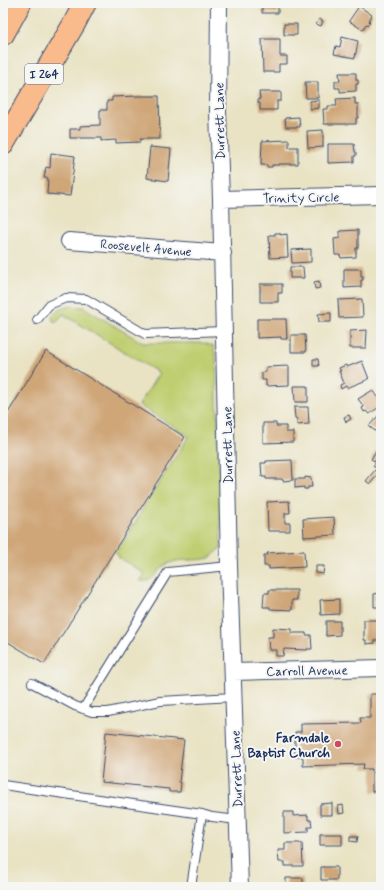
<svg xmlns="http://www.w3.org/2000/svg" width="384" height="890" font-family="Mynerve,sans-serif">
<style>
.green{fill:#bfce70;stroke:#6d7e67}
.building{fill:#cfa678}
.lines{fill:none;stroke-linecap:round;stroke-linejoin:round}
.service-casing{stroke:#3a4a6d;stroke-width:10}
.minor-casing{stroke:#3a4a6d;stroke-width:18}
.motorway-casing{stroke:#3a4a6d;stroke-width:24}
.service{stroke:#fff;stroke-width:8}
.minor{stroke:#fff;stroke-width:16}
.motorway{stroke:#fabb8c;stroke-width:22}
.poi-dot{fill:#d1495b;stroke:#f6f6f2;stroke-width:1.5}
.labels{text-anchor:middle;stroke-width:4;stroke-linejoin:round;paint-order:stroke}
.shield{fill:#f6f6f2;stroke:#5d6b8a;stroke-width:1}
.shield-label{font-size:12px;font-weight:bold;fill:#1b2f5e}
.street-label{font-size:13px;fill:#1b2f5e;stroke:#f6f6f2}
.poi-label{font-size:13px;font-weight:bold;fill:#1b2f5e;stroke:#f6f6f2;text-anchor:end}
</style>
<rect width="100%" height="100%" fill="#f6f6f2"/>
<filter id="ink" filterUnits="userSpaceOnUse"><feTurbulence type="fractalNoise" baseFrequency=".025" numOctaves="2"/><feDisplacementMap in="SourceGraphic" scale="8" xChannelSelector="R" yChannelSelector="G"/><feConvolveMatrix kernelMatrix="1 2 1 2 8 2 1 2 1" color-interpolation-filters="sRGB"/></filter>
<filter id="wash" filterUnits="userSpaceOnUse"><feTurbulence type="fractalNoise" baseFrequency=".012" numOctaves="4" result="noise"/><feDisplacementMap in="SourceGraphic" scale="16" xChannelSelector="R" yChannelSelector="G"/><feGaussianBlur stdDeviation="0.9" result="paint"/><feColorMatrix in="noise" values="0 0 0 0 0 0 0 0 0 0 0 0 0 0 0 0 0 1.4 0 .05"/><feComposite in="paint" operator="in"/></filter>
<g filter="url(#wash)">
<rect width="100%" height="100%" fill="#e9e3c4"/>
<path class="green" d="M72 306 83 307 143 343H204L213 346 216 357 221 549C216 551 214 556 209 558 194 562 179 557 165 565 157 571 152 584 140 581L145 574 118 557 119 556 115 553 130 532 129 530 132 525H134L145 505 189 436 139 405 159 373 63 314 56 322 53 321 52 316C57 310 64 307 72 306Z"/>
<g id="blocks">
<path class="building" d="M262 3H278V13H262Z
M359 6 372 15 369 21 370 22 368 25 366 24 363 30 349 21Z
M319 19 323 21 321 26 316 24Z
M284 24H297V35H284Z
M342 37 358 41 355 58 334 54 336 46 340 47Z
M262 39H280V56H287V64H279V72H263Z
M339 73H356V80H358V84H356V91L340 92V88H335V81H340Z
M305 82H318V98H306Z
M259 92H281V101H277V110H260V103H258V99H260Z
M138 96H159L160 139H140V142L116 143V140L101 141V138H70V129H80V126L100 125V110H107V101H112V97Z
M355 98V104H358V118H356V124H324L323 109H328V106H337L336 99Z
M319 100V108L310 109V101Z
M299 117 300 127H286L285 118Z
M323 130V147L308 148 307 131Z
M289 140V147H298V164H279V165H272V167H267V165H261L262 141Z
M328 144H354L355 152H356V156H354V162L328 163Z
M150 147 171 149 168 181 147 178Z
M51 153 75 156 70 196 47 194 48 178H44L46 167 50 168Z
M358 230V248H356V257L341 258 340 255H335L334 239 340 238V231Z
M275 233H280V235L287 234 288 257 270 258 269 235H275Z
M311 249V262L292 263 291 250Z
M290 267H303L304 278H290Z
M344 269H361V276H363V280H361V287L344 288Z
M319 281 320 288 315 289 314 282Z
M260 284H282V293H278V302H260Z
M362 299 363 317 339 318 338 300Z
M331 313V322H319L318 314Z
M257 319H286L287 339H281V337L257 338Z
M367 330 366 348H350V331Z
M291 335H305L306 352H291Z
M46 351 185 437 44 664 3 639V421Z
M313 359H318L319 366H313Z
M362 361 369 379 347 388 346 386 341 389 340 385 344 383 339 371H341L339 368 346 365 347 367Z
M289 366V385L266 386V380H262V373L266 372V367Z
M294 386H308V402H295Z
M373 390 381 402V406L369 414 366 411 364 412 362 408 364 407 358 399Z
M294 407H308L309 424 297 425V419L295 418Z
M349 415 351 419 346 422 344 417Z
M378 416 381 419V436L369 426Z
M263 423H276V426H286V432H293V442L263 443Z
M380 444 381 445V465L371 459Z
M292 460 293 480 283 481 282 479H266V477H262L261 463H266V461Z
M376 462 381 466 379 470 373 466Z
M375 470 379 473 370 484 366 481Z
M305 477 311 478 312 487H308V489H304V487L295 488V479H305Z
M289 501 290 513H285V523H290V531H268L267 502Z
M334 517 335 535 304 537 303 519Z
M304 551 305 567 269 569V566H264V555H268L267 553Z
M316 566H324L323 574 316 573Z
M269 590H297V600H292V610L270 609V607H263L264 593H269Z
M381 593V607H374V594Z
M339 599V614L321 615 320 600Z
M364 620H381V640H375V643L366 644V640H364Z
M326 621H340V635L326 636Z
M273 628 292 629V633H306V635H311L312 649H307V650L284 649 283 656H276V650H269L268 637H273Z
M370 694H381V791L372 792V769H363L364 764 303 766V757H295V732H301V724L361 723 360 718H370Z
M106 732 184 740 179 782H181L180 792H169V789L101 782Z
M332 803V815H320V804Z
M343 805 344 813 339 814 338 806Z
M284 812H293V816L308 815V820H311L312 827H308V832L284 833Z
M320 834H342V845H320Z
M350 836H358L357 842 350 841Z
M285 843H302L303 866H285V862H279L278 850H285Z
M321 867H337V880H321Z
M286 878H303V887H286Z"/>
</g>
</g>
<g filter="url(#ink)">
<use href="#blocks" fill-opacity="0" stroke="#3a4a6d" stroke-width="1"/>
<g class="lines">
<defs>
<path id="service" d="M37 320 49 305 66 298 86 299 145 334 224 331
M32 683 75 706 92 712H108L160 701 234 697
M83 709 168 572 229 566
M3 785 202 814 212 817 238 820
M191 887 202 814"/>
<path id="minor" d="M219 3 218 111 221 199 229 566 240 887
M221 199 381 195
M69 241 223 253
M233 672 381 668"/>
<path id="motorway" d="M3 34 20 3
M3 144 74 24 85 3"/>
</defs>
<use href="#service" class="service-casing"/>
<use href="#minor" class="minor-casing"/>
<use href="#motorway" class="motorway-casing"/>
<use href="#service" class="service"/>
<use href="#minor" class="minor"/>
<use href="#motorway" class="motorway"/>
</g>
</g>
<circle class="poi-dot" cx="338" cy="744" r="4"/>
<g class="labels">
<rect class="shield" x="25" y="64" width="38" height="20" rx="3"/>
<g class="shield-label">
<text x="44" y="78">I 264</text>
</g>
<g class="street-label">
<text transform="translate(219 121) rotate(-91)" y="5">Durrett Lane</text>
<text transform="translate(301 197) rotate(-1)" y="5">Trinity Circle</text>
<text transform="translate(146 247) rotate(5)" y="5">Roosevelt Avenue</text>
<text transform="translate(227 445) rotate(-91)" y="5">Durrett Lane</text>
<text transform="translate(307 670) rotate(-1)" y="5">Carroll Avenue</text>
<text transform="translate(236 769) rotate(-92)" y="5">Durrett Lane</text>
</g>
<g class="poi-label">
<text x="330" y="742">Farmdale<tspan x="330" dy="15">Baptist Church</tspan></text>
</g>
</g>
<rect width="384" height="890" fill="none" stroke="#f6f6f2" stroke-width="16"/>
</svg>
